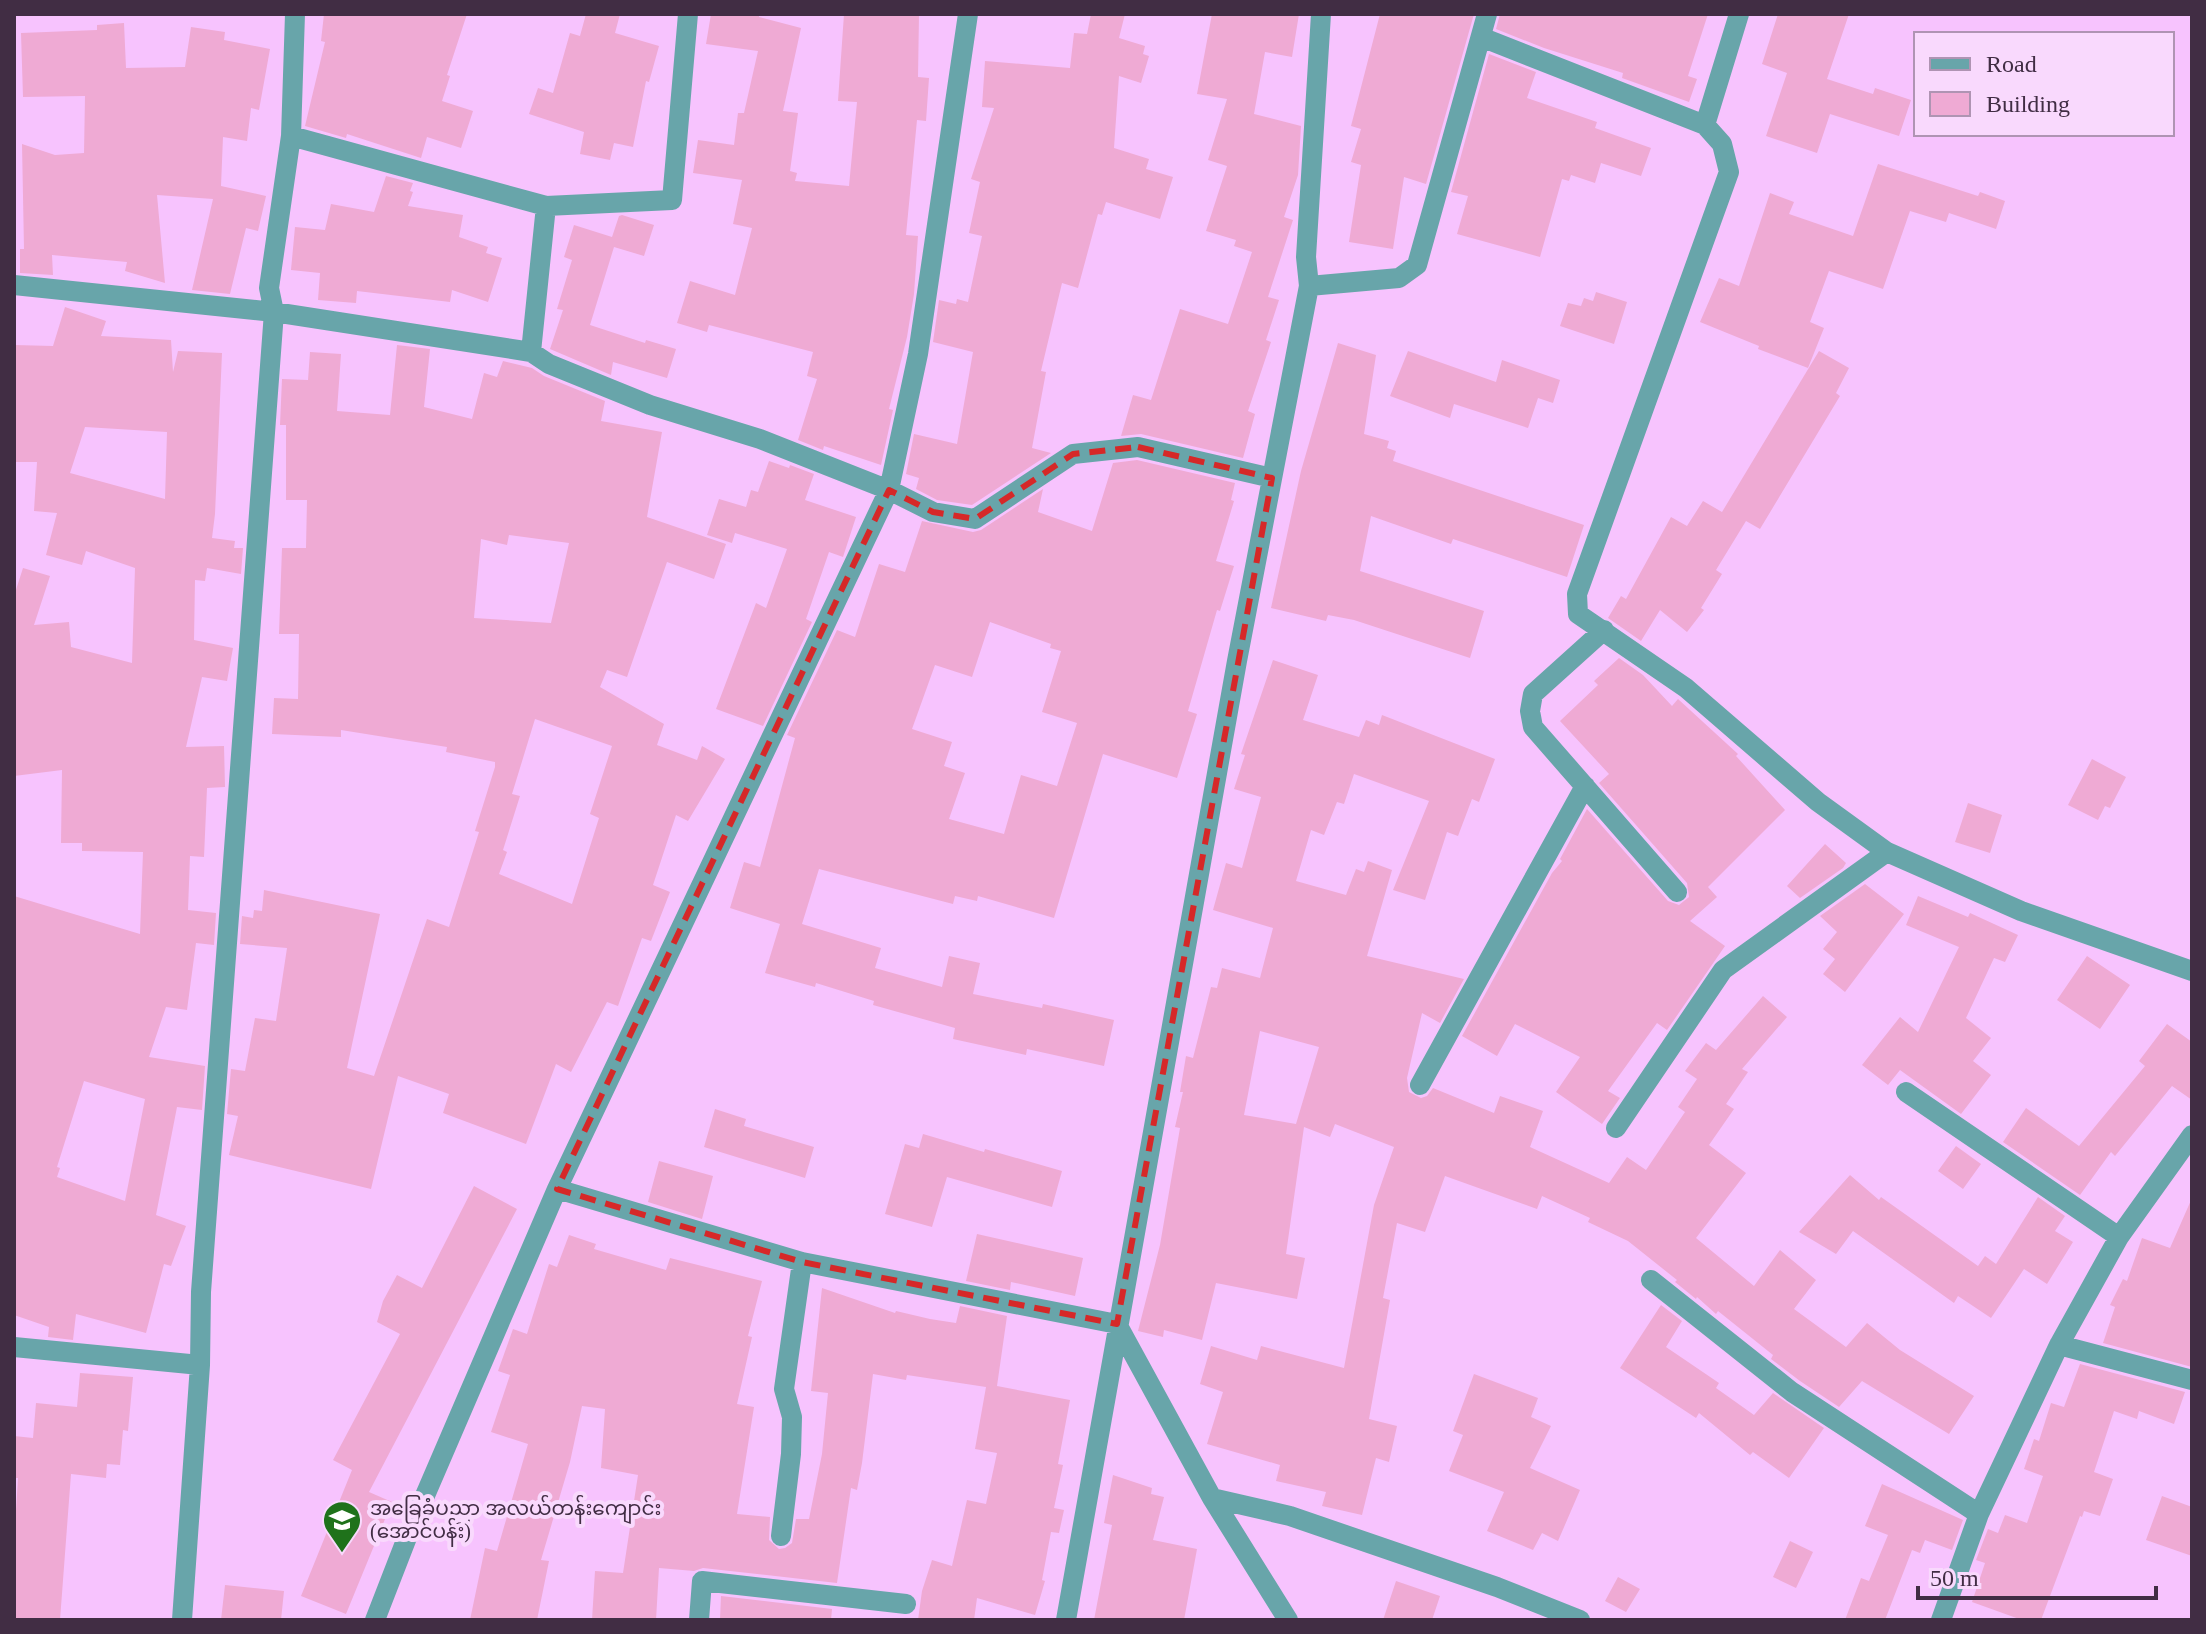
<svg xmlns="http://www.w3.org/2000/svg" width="2206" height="1634" font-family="'Times New Roman','Noto Sans Myanmar',serif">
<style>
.building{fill:#efaad4;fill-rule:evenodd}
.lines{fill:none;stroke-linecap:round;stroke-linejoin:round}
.minor{stroke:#68a5aa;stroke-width:20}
.marked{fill:none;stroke:#d62828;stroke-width:6;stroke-dasharray:16 10;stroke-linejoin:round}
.labels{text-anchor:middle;stroke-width:8;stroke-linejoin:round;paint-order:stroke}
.poi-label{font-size:20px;fill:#412d44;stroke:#f9d9fd;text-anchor:start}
</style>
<rect width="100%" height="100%" fill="#f7c3fe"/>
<path class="building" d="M324 14H467L447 75 450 76 442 101 473 111 461 148 427 137 421 158 347 134 346 138 305 126 325 42 321 41Z
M586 14H620L615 33 659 46 649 82 646 81 633 147 614 143 610 160 580 154 584 132 529 114 538 88 553 93 570 33 580 36Z
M711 14H759V17L801 28 783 111 798 113 790 171 797 173 795 181 849 186 857 102 838 101 844 14H919L918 77 929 78 926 121 917 120 906 235 918 236 914 294 907 337 889 409 893 410 881 465 824 446 823 450 798 440 817 379 807 376 813 352 709 325 707 332 677 323 690 281 735 295 752 228 733 224 742 180 693 173 698 140 734 145 738 113H744L758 51 706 44Z
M1091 14H1125L1119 38 1145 46 1143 54 1149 56 1141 83 1119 76 1114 148 1149 159 1146 169 1173 177 1160 219 1106 202 1102 215 1098 214 1078 288 1062 283 1041 371 1046 372 1032 448 1051 453 972 505 937 500 916 489 919 478 906 474 914 434 957 444 973 352 933 342 939 300 956 304 957 299 968 302 982 236 969 233 980 182 971 179 994 108 982 107 985 61 1070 68 1074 33 1087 34Z
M1212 14H1299L1292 57 1265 52 1254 114 1301 126 1298 175 1284 217 1293 220 1268 297 1279 300 1266 340 1271 342 1248 411 1255 414 1243 458 1141 434 1121 436 1133 395 1151 400 1180 309 1228 324 1252 252 1234 246 1236 240 1206 231 1227 166 1208 160 1227 99 1197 94Z
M1380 14H1474L1426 184 1404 177 1393 249 1349 242 1361 165 1351 162 1361 129 1351 126Z
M1500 14H1708L1688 76 1697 79 1689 102 1622 78 1623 73 1544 48 1496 29Z
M1778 14H1849L1827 79 1873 94 1875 88 1911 100 1899 136 1830 114 1817 153 1766 136 1787 73 1762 64Z
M124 23 126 68 185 67 191 27 225 32 224 40 270 49 259 110 251 108 247 141 223 137 221 186 266 196 258 231 246 228 230 294 192 290 213 199 157 195 165 283 125 271 127 262 52 255 53 275 20 273V249H24L22 144 55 155 84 153 85 96 23 97 21 33 97 30V25Z
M1489 54 1536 72 1527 98 1597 122 1595 128 1651 148 1641 176 1601 163 1595 183 1571 175 1569 181 1562 179 1540 257 1457 234 1468 196 1451 192Z
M1878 164 1978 196 1980 192 2005 201 1996 229 1949 213 1946 222 1910 211 1883 289 1829 271 1810 322 1824 328 1808 368 1758 349 1759 346 1700 322 1719 278 1739 286 1770 193 1794 202 1789 214 1853 236Z
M386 176 413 183 410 191 413 192 408 206 463 215 459 237 488 247 486 253 502 258 488 302 452 290 450 302 357 291 356 303 318 300 320 273 291 270 295 227 325 230 331 204 374 212Z
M622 215 654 225 644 256 614 247 590 325 645 343 646 340 676 349 667 378 613 362 611 375 550 349 563 310 557 309 572 260 564 257 574 225 612 237 619 216Z
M1596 292 1627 302 1614 344 1560 326 1568 303 1581 306 1584 298 1593 301Z
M65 307 106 321 101 336 171 340 173 372 178 351 222 353 215 514 212 538 235 541 234 548H243L241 574 207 568 205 581 195 580 194 640 233 648 227 681 202 677 186 747 224 746 225 787 207 788 204 857 190 856 188 910 216 913 214 945 196 943 187 1010 166 1007 149 1057 205 1066 202 1110 177 1107 156 1215 186 1226 171 1266 164 1264 146 1333 76 1314 73 1340 48 1337 49 1327 14 1315V896L140 934 143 852 82 851V843H61L62 770 14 776V596L23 568 50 576 34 625 69 622 71 647 132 663 135 568 86 551 82 565 46 555 57 513 34 511 37 462H14V345L53 346ZM85 427 167 432 165 499 70 473ZM84 1081 145 1099 125 1201 57 1177 60 1168 57 1167Z
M1338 343 1376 355 1364 434 1389 441 1387 448 1396 451 1393 461 1584 525 1567 577 1453 539 1451 544 1371 516 1360 571 1484 611 1470 658 1354 620 1328 615 1326 621 1271 608 1301 471Z
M397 345 430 349 424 407 472 419 484 373 497 377 503 361 532 368 544 376 605 401 601 421 662 432 647 517 726 544 714 579 667 562 627 677 607 670 600 687 664 724 657 745 697 760 702 746 725 759 688 821 676 815 653 885 670 892 651 941 642 938 618 1006 607 1002 571 1072 556 1064 526 1144 443 1113 449 1094 398 1076 371 1189 229 1155 238 1116 227 1114 231 1069 245 1071 255 1018 276 1021 287 948 240 944 242 916 253 918 254 910 262 911 264 890 380 914 347 1068 374 1076 427 919 449 927 479 832 475 831 495 767V762L446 752 447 747 341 730V737L272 734 274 698 298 699 299 634H279L282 548H306L307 500H286V425H280L282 379 308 380 310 352 341 354 337 411 390 415ZM509 535 569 543 551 623 474 618 481 539 507 545ZM535 719 612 746 590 814 599 818 572 904 499 874 507 852 503 850 520 796 512 794Z
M1408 351 1496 382 1502 360 1560 380 1553 403 1538 398 1528 428 1454 404 1450 418 1390 396Z
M1819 351 1849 368 1836 393 1840 396 1760 529 1746 521 1716 570 1722 574 1701 608 1704 610 1687 632 1660 610 1641 641 1608 618 1621 596 1626 599 1671 517 1687 526 1703 501 1722 512Z
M1137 460 1235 483 1231 500 1234 501 1216 561 1234 566 1220 611 1217 610 1188 711 1197 714 1177 778 1103 754 1054 918 978 896 977 901 955 896 953 904 819 869 802 924 881 948 875 968 942 987 949 956 980 963 973 994 1042 1008 1043 1004 1114 1020 1104 1066 1027 1049 1026 1055 953 1039 955 1028 873 1005 874 1001 816 983 815 987 765 973 780 924 730 908 744 862 760 867 795 738 787 735 837 630 855 637 879 564 905 572 922 521 973 532 981 530 1043 489 1038 512 1092 531 1113 463ZM990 622 1051 644 1050 648 1061 651 1042 712 1077 723 1057 786 1021 775 1004 834 949 819 965 773 944 766 952 742 912 729 935 665 972 677Z
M769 461 789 468 790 465 814 474 805 500 856 517 843 557 829 552 806 619 812 622 763 726 716 709 756 603 766 608 787 549 735 533 732 543 707 535 719 499 746 507 751 490 758 492Z
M1619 658 1643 675 1672 706 1678 699 1738 754 1736 756 1785 810 1708 887 1717 897 1690 921 1725 946 1667 1030 1657 1023 1608 1091 1620 1098 1602 1124 1556 1092 1580 1057 1515 1024 1497 1056 1462 1036 1552 873 1562 861 1560 859 1587 809 1668 901 1679 905 1689 897 1687 883 1599 783 1609 774 1560 721 1598 685 1594 681Z
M1273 660 1318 675 1303 720 1359 737 1366 720 1379 725 1382 715 1495 759 1479 802 1472 799 1458 836 1447 832 1425 900 1393 890 1429 801 1354 774 1344 804 1337 802 1324 835 1311 830 1296 881 1346 895 1356 869 1364 872 1368 861 1392 870 1367 956 1464 979 1440 1023 1422 1013 1407 1078 1409 1092 1421 1098 1427 1096 1433 1088 1494 1113 1500 1096 1543 1111 1530 1147 1609 1183 1627 1157 1646 1170 1685 1112 1678 1107 1697 1079 1685 1071 1706 1043 1716 1050 1763 996 1787 1017 1742 1069 1748 1072 1726 1104 1734 1109 1709 1145 1746 1173 1696 1238 1754 1286 1780 1250 1816 1280 1794 1309 1846 1347 1867 1323 1900 1350 1974 1396 1949 1434 1862 1381 1839 1407 1800 1381 1771 1359 1773 1355 1718 1311 1716 1314 1697 1297 1696 1299 1675 1282 1677 1280 1628 1241 1588 1222 1590 1218 1542 1196 1537 1209 1445 1176 1425 1232 1397 1223 1383 1298 1390 1300 1369 1419 1397 1426 1389 1462 1376 1458 1362 1515 1322 1506 1326 1492 1276 1481 1280 1465 1207 1444 1223 1392 1200 1384 1211 1346 1257 1360 1261 1346 1344 1368 1374 1205 1394 1147 1335 1124 1330 1137 1304 1127 1286 1254 1305 1258 1297 1299 1216 1283 1202 1340 1164 1330 1163 1337 1138 1331 1160 1245 1180 1128 1175 1127 1183 1092H1180L1186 1056 1193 1058 1211 987 1217 988 1222 968 1260 978 1273 928 1213 910 1226 863 1242 868 1261 797 1234 789 1245 755 1241 754ZM1260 1031 1319 1047 1296 1124 1244 1115Z
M2092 759 2126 777 2110 808 2105 806 2098 820 2068 805Z
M1968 803 2002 815 1990 853 1955 842Z
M1825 844 1846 863 1843 868 1800 898 1787 886Z
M1865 884 1904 914 1845 992 1823 974 1835 959 1823 949 1837 932 1820 916Z
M1918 896 1968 917 1970 913 2018 935 2005 962 1994 958 1966 1018 1991 1038 1973 1061 1991 1075 1961 1114 1900 1070 1888 1085 1862 1065 1900 1017 1918 1032 1959 947 1906 925Z
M2087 956 2130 985 2100 1029 2057 1000Z
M2167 1024 2192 1042V1100L2172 1086 2115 1156 2111 1152 2080 1195 2003 1142 2026 1108 2079 1146 2145 1066 2139 1061Z
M715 1109 746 1119 744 1126 814 1147 805 1178 704 1147Z
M923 1134 984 1152 985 1149 1062 1171 1052 1207 947 1177 932 1227 885 1214 905 1144 919 1148Z
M1956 1146 1981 1164 1963 1189 1938 1171Z
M659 1161 713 1176 702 1219 648 1202Z
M1850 1175 1879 1200 1881 1197 1978 1266 1985 1256 1996 1264 2038 1197 2065 1216 2055 1231 2073 1242 2047 1284 2024 1269 1991 1318 1958 1296 1954 1303 1853 1231 1836 1254 1799 1232Z
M474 1186 517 1209 369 1492 392 1502 346 1614 301 1596 352 1470 333 1460 400 1334 377 1322 383 1301 397 1275 422 1288Z
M2192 1198V1367L2103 1343 2115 1307 2110 1305 2123 1279 2127 1281 2142 1238 2170 1248Z
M977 1234 1083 1258 1075 1296 1011 1282 1010 1290 966 1281Z
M569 1235 596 1244 594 1249 666 1270 670 1258 762 1281 748 1336 752 1337 737 1404 754 1407 737 1514 770 1517 769 1540 779 1549 785 1548 792 1543 796 1519H809L822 1454 828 1393 811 1391 822 1288 895 1313 896 1311 930 1319 956 1323 960 1306 1007 1316 997 1386 1070 1400 1058 1464 1063 1465 1054 1508 1064 1510 1059 1533 1051 1532 1042 1580 1045 1581 1035 1615 977 1598 974 1620H918L922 1591 932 1560 952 1566 967 1500 986 1504 997 1453 975 1449 986 1387 907 1375 906 1380 873 1374 862 1463 857 1490 851 1488 837 1583 703 1568 694 1571 659 1568 656 1620H592L595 1571 623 1573 638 1475 601 1468 605 1409 582 1406 570 1462 541 1560 549 1561 537 1620H470L485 1548 497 1551 528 1444 491 1432 510 1375 498 1371 513 1329 527 1334 549 1264 557 1267Z
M1661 1305 1682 1321 1666 1347 1719 1383 1716 1388 1754 1415 1773 1393 1824 1428 1789 1478 1753 1452 1750 1455 1699 1413 1696 1418 1620 1368Z
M2080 1364 2185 1392 2174 1424 2139 1411 2137 1419 2114 1411 2094 1472 2113 1479 2100 1516 2084 1511 2082 1517 2080 1516 2041 1620H2022L1972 1602 1985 1563 1976 1560 1988 1529 1998 1533 2005 1515 2027 1523 2043 1476 2024 1469 2034 1439 2039 1441 2051 1403 2064 1407Z
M80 1373 133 1377 128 1431 123 1430 120 1465 107 1464 106 1478 71 1474 60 1620H14V1543L18 1478H14V1436L33 1438 36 1403 77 1407Z
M1474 1374 1538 1398 1531 1417 1551 1426 1530 1468 1580 1490 1558 1541 1542 1533 1533 1550 1487 1531 1504 1492 1449 1471 1463 1435 1453 1431Z
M1113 1475 1152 1488 1151 1494 1164 1497 1153 1540 1197 1549 1184 1620H1094L1112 1525 1104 1523Z
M1882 1484 1963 1520 1952 1550 1925 1540 1920 1553 1912 1550 1885 1620H1845L1861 1578 1869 1581 1888 1535 1865 1526Z
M2162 1496 2192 1507V1556L2146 1540Z
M1790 1541 1813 1552 1796 1588 1773 1577Z
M1618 1577 1640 1589 1626 1612 1605 1601Z
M1396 1581 1440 1596 1432 1620H1383Z
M225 1585 284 1591 281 1620H221Z
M721 1596 832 1609 831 1620H720Z"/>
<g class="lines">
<path class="minor" d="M1481 37 1705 125 1722 144 1729 172 1577 594 1578 614 1686 688 1818 802 1887 852 2021 911 2192 971
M1705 125 1739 14
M291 136 546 206 672 200 688 14
M14 285 274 312 531 352 549 364 650 405 760 439 889 490 933 512 975 519 1073 454 1138 447 1272 478
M1309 286 1399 278 1417 265 1487 14
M531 352 546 206
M1604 630 1533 694 1530 711 1533 727 1677 892
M1420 1085 1585 786
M1906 1092 2119 1237
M1616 1128 1723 970 1887 852
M557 1189 802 1262 1117 1324 1212 1498 1288 1620
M1651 1280 1792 1392 1979 1514
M2059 1345 2192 1380
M14 1347 200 1365
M1212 1498 1290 1516 1497 1587 1580 1620
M781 1536 791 1454 792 1417 784 1389 802 1262
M182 1620 200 1365 201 1292 274 312 269 288 291 136 295 14
M375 1620 408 1535 557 1189 889 490 918 354 968 14
M699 1620 702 1581 906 1604
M1066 1620 1237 661 1309 286 1306 257 1321 14
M1941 1620 1979 1514 2059 1345 2119 1237 2192 1135"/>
</g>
<path class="marked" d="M1138 447 1272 478 1117 1324 802 1262 557 1189 889 490 933 512 975 519 1073 454Z"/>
<defs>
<symbol id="school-pin" viewBox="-11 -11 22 30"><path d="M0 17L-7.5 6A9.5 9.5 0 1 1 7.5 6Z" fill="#1f721b" stroke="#f9d9fd"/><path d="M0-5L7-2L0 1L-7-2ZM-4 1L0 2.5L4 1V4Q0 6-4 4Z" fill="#fff"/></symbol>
</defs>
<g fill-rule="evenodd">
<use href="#school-pin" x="320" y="1498" width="44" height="60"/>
</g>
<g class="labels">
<g class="poi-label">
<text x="370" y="1515">အခြေခံပညာ အလယ်တန်းကျောင်း<tspan x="370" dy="23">(အောင်ပန်း)</tspan></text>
</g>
</g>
<rect width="2206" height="1634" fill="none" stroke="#412d44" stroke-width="32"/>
<rect x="1914" y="32" width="260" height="104" fill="#f9d9fd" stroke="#af94b3" stroke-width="2"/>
<rect x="1930" y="58" width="40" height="12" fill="#68a5aa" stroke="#af94b3" stroke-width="2"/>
<text x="1986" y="72" font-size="24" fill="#412d44">Road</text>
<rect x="1930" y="92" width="40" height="24" fill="#efaad4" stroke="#af94b3" stroke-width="2"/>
<text x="1986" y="112" font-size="24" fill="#412d44">Building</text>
<path d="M1918 1586v12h238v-12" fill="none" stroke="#412d44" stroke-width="4"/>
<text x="1930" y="1586" font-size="24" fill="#412d44" stroke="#f9d9fd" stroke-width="6" paint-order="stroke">50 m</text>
</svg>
